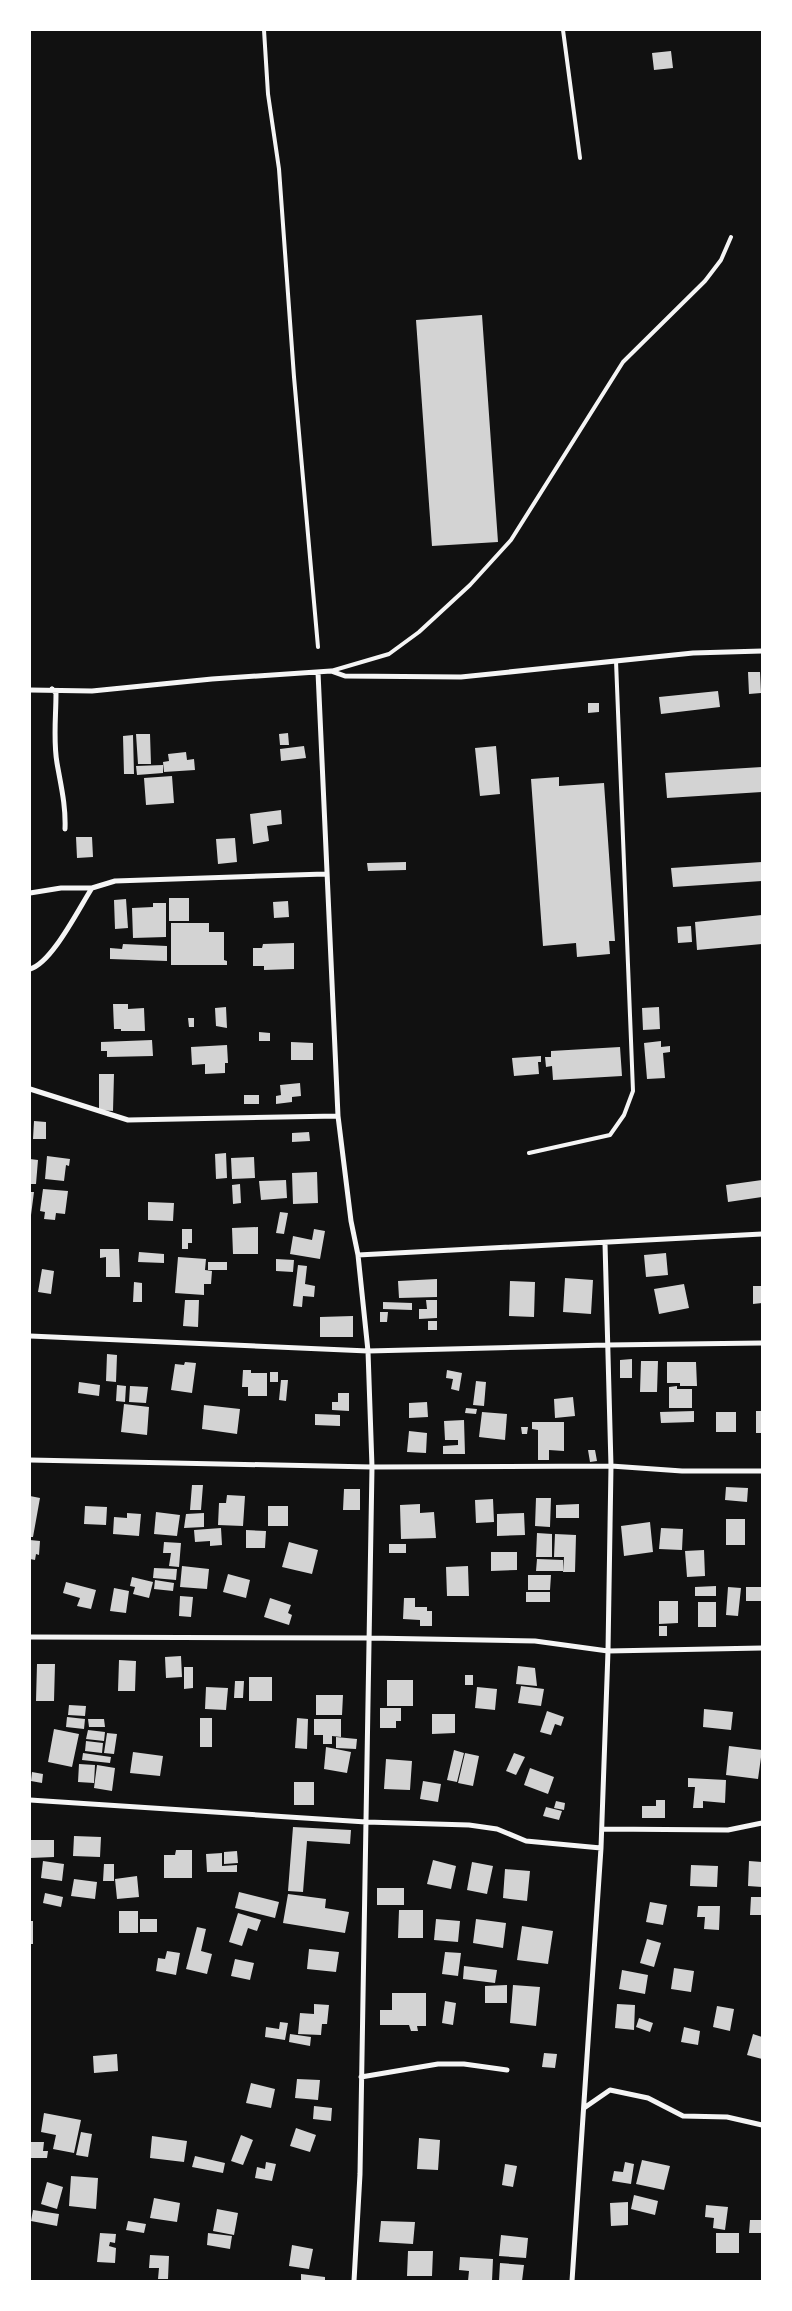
<svg xmlns="http://www.w3.org/2000/svg" width="792" height="2311" font-family="'Libre Baskerville',serif">
<style>
.building{fill:#d3d3d3}
.lines{fill:none;stroke-linecap:round;stroke-linejoin:round}
.service{stroke:#f5f5f5;stroke-width:4}
.minor{stroke:#f5f5f5;stroke-width:5}
</style>
<rect width="100%" height="100%" fill="#111"/>
<path class="building" d="M671 51 673 68 654 70 652 53Z
M482 315 498 542 432 546 416 320Z
M748 672H760L761 693 749 694Z
M718 691 720 707 661 714 659 697Z
M588 703H599V712L588 713Z
M288 733 289 745H280L279 734Z
M136 734H150L151 764H138Z
M133 735 134 774H124L123 736Z
M304 746 306 758 281 761 280 749Z
M496 746 500 794 480 796 475 748Z
M186 752 187 760 194 759 195 770 164 772 163 762 169 761 168 754Z
M163 765V773L137 775 136 766Z
M762 767V792L667 798 665 773Z
M172 776 174 803 146 805 144 778Z
M559 777V786L604 783 615 941H609L610 954 577 957 576 943 543 946 531 779Z
M281 810 282 824 267 826 269 841 253 844 250 814Z
M76 837H92L93 857 77 858Z
M235 838 237 862 218 864 216 839Z
M406 862V870L368 871 367 863Z
M762 862V881L673 887 671 868Z
M169 898H189V921H169Z
M126 899 128 928 115 929 114 900Z
M288 901 289 917 274 918 273 902Z
M153 903H166V937L133 938 132 908 153 907Z
M762 915V944L697 950 695 922Z
M171 923H209V932H224V960L227 961V965H171Z
M691 926 692 942 678 943 677 927Z
M294 943V969L264 970V966H253V948H262L263 944Z
M123 944 167 946V961L110 959V948L122 949Z
M113 1004H128V1009L144 1008 145 1031H121V1029H114Z
M226 1007 227 1028 216 1026 215 1008Z
M659 1007 660 1029 643 1030 642 1008Z
M188 1018H194V1027H189Z
M259 1032 270 1033V1041H259Z
M152 1040 153 1056 107 1057V1051H101V1042Z
M661 1041V1047L670 1046V1052L663 1053 665 1078 647 1079 644 1043Z
M291 1042 313 1043V1060H291Z
M227 1045 228 1063H225V1073L205 1074V1064L192 1065 191 1047Z
M620 1047 622 1076 553 1080 552 1066 546 1067 545 1057H551V1051Z
M541 1056V1062H538L539 1074 514 1076 512 1058Z
M99 1074H114L113 1111 99 1110Z
M300 1083 301 1096 292 1097V1102L276 1104V1096L281 1095 280 1085Z
M244 1095H259V1104H244Z
M34 1121 46 1122V1139H33Z
M309 1132 310 1141 292 1142V1133Z
M226 1153 227 1178 216 1179 215 1154Z
M47 1156 70 1159 69 1166 66 1165 64 1181 45 1179Z
M254 1157 255 1178 232 1179 231 1158Z
M30 1159 38 1160 36 1184H30Z
M317 1172 318 1203 293 1204 292 1173Z
M286 1180 287 1198 261 1200 259 1181Z
M762 1180V1197L728 1202 726 1185Z
M240 1184 241 1203 233 1204 232 1185Z
M43 1189 68 1191 65 1214 56 1213 55 1220 44 1219 45 1212 40 1211Z
M30 1192H34L31 1215H30Z
M148 1202 174 1203 173 1221 148 1220Z
M280 1212 288 1213 284 1234 276 1233Z
M258 1227V1254H233L232 1228Z
M182 1229H192V1243H188V1249H182Z
M314 1229 325 1231 320 1259 290 1254 293 1236 312 1240Z
M100 1249H119L120 1277H106V1257L100 1258Z
M139 1252 164 1254V1263L138 1262Z
M666 1253 668 1275 646 1277 644 1255Z
M178 1257 206 1259 205 1270 212 1271 211 1284H204V1295L175 1293Z
M276 1259 294 1260 293 1272 276 1271Z
M208 1262H227V1270H208Z
M298 1265 307 1266 305 1284 315 1286 314 1297 303 1296 302 1307 293 1306Z
M42 1269 54 1271 51 1294 38 1292Z
M565 1278 593 1280 591 1314 563 1312Z
M437 1279V1297L399 1298 398 1281Z
M510 1281 535 1282 534 1317 509 1316Z
M134 1282 142 1283V1302H133Z
M684 1284 689 1308 659 1314 654 1289Z
M753 1286H762V1303L753 1304Z
M185 1300H199L198 1327 183 1326Z
M426 1300H437V1318L419 1319V1309H427Z
M383 1302 412 1303V1310L383 1309Z
M380 1312H388L387 1322H380Z
M353 1316V1337H320V1317Z
M428 1321H437V1330H428Z
M107 1354 117 1355 116 1382 106 1381Z
M632 1359V1378H620V1360Z
M641 1361H658L657 1392H640Z
M185 1362 196 1363 192 1393 171 1390 175 1364 184 1365Z
M667 1362H696L697 1386H680V1383H667Z
M243 1370H251V1373H267V1396H248V1387H242Z
M447 1370 462 1373 459 1391 451 1389 453 1379 446 1378Z
M270 1372H278V1382H270Z
M281 1380H288L286 1401 279 1400Z
M476 1381 486 1382 484 1406 473 1405Z
M79 1382 100 1385 99 1396 78 1393Z
M117 1385 126 1386 125 1402 116 1401Z
M130 1386 148 1387 146 1403 129 1402Z
M677 1386V1389H692V1408H669V1387Z
M338 1393H349V1411L332 1410V1402H338Z
M573 1397 575 1416 555 1418 554 1399Z
M427 1402 428 1417 409 1418V1403Z
M124 1404 149 1407 147 1435 121 1432Z
M204 1405 240 1409 237 1434 202 1429Z
M466 1408 477 1409 476 1414 465 1413Z
M694 1411V1422L661 1423 660 1412Z
M756 1411H762V1433H756Z
M482 1412 507 1414 505 1440 479 1437Z
M716 1412H736V1432H716Z
M315 1414 340 1415V1426L315 1425Z
M464 1420 465 1454H443V1446L458 1445V1440H445L444 1421Z
M532 1422H564V1451L549 1450V1460H538V1430L532 1429Z
M521 1427H528L527 1434H522Z
M409 1431 427 1433 426 1453 407 1452Z
M588 1450H595L597 1461 590 1462Z
M192 1485H203L201 1510H190Z
M726 1487 748 1488 747 1502 725 1500Z
M344 1489H360V1510H343Z
M227 1495 245 1496 243 1526 218 1525 219 1503H226Z
M30 1496 40 1498 33 1537H30Z
M536 1498H551L550 1527 535 1526Z
M493 1499 494 1522 476 1523 475 1500Z
M420 1504V1513L434 1512 436 1538 401 1539 400 1505Z
M579 1504V1518H556V1505Z
M85 1506 107 1507 106 1525 84 1524Z
M268 1506H288V1526H268Z
M156 1512 180 1515 177 1536 154 1534Z
M127 1513 141 1514 139 1536 113 1534 114 1517 127 1518Z
M204 1513V1527L184 1528 186 1514Z
M524 1513 525 1535 497 1536V1514Z
M726 1519H745V1545H726Z
M650 1522 653 1552 624 1556 621 1526Z
M221 1528 222 1545 210 1546V1541L195 1542 194 1530Z
M661 1528 683 1529 682 1550 659 1549Z
M246 1530 266 1531 265 1548H246Z
M537 1533 552 1534V1557H536Z
M555 1534 576 1535 575 1572H563L564 1557H554Z
M30 1540 40 1541 39 1555 36 1554 35 1560 30 1559Z
M164 1542 181 1543 179 1567 169 1566 171 1553H163Z
M289 1542 318 1550 312 1574 282 1567Z
M389 1544H406V1553H389Z
M704 1550 705 1576 687 1577 685 1551Z
M491 1552H517V1570L491 1571Z
M537 1559 563 1560V1571H536Z
M182 1566 209 1569 207 1589 180 1587Z
M468 1566 469 1596H447L446 1567Z
M154 1568 177 1569 176 1580 153 1578Z
M228 1574 250 1580 246 1598 223 1592Z
M528 1575H551L550 1590H528Z
M132 1577 153 1582 149 1598 133 1594 135 1587 130 1586Z
M155 1580 174 1583 173 1591 154 1589Z
M66 1582 96 1590 91 1609 77 1606 80 1598 63 1593Z
M716 1586V1596H695V1587Z
M728 1587 741 1588 738 1616 726 1615Z
M746 1587H762V1601H746Z
M114 1588 129 1591 126 1613 110 1611Z
M526 1592H550V1602H526Z
M180 1596 193 1597 191 1617 179 1616Z
M270 1598 291 1605 288 1613 292 1615 289 1625 264 1617Z
M404 1598H415V1607H427V1611H432V1626H420V1620L403 1619Z
M659 1601H678V1623L659 1624Z
M698 1602H716V1627H698Z
M659 1626H667V1636H659Z
M181 1656 182 1677 166 1678 165 1657Z
M119 1660 136 1661 135 1691H118Z
M37 1664H55L54 1701H36Z
M518 1666 535 1668 537 1686 516 1684Z
M184 1667H193V1688L184 1689Z
M465 1675H473V1685H465Z
M249 1677H272V1701H249Z
M387 1680H413V1706H387Z
M235 1681H244L243 1698H234Z
M521 1686 544 1689 541 1706 518 1703Z
M206 1687 228 1688 226 1710 205 1709Z
M477 1687 497 1689 495 1710 475 1708Z
M316 1695H343L342 1715H316Z
M69 1705 86 1706 85 1716 68 1715Z
M380 1708H401V1721H396V1728H380Z
M704 1709 733 1712 731 1730 703 1727Z
M547 1711 564 1717 561 1726 555 1724 551 1735 540 1732Z
M432 1714H455V1733L432 1734Z
M67 1717 85 1719 84 1729 66 1727Z
M200 1718H212V1747H200Z
M297 1718 308 1719 307 1749 295 1748Z
M88 1719H104L105 1727H89Z
M314 1719H341V1737L332 1736V1744H323V1735H314Z
M54 1729 79 1734 72 1767 48 1762Z
M88 1730 105 1732 104 1741 86 1739Z
M107 1733 117 1734 114 1754 104 1753Z
M336 1737 357 1739 356 1749 336 1748Z
M86 1741 103 1743 102 1753 85 1751Z
M729 1746 762 1750 758 1779 726 1775Z
M326 1747 351 1752 347 1773 324 1769Z
M454 1750 464 1753 457 1782 447 1780Z
M133 1752 163 1756 160 1776 130 1773Z
M83 1753 111 1757 110 1763 82 1760Z
M465 1753 479 1756 473 1786 458 1783Z
M514 1753 525 1757 516 1775 506 1771Z
M386 1759 412 1761 410 1790 384 1789Z
M79 1764 95 1765 94 1783 78 1782Z
M97 1765 115 1768 112 1791 94 1788Z
M530 1768 554 1777 548 1794 524 1785Z
M32 1772 43 1774 42 1783 31 1781Z
M688 1778 726 1780 725 1803 703 1801V1808H693L695 1787H688Z
M423 1781 441 1784 438 1802 420 1799Z
M294 1782H314V1805H294Z
M656 1800H665V1818H642V1806H656Z
M556 1801 565 1803 564 1810 554 1808Z
M546 1807 562 1811 559 1820 543 1816Z
M293 1827 351 1830 350 1844 307 1841 303 1892 288 1891Z
M74 1836 101 1837 100 1857 73 1856Z
M30 1840H54V1857L30 1858Z
M176 1850H192V1878H164V1855H175Z
M237 1851 238 1863 224 1864V1852Z
M222 1853V1866L237 1865V1872H207L206 1854Z
M433 1860 456 1866 451 1889 427 1884Z
M43 1861 64 1864 62 1881 41 1878Z
M749 1861 762 1862V1887L748 1886Z
M472 1862 493 1866 487 1894 467 1890Z
M104 1864H114V1881H103Z
M691 1865 718 1866 717 1887 690 1886Z
M505 1869 530 1871 527 1901 503 1898Z
M137 1876 139 1897 117 1899 115 1879Z
M74 1879 97 1882 95 1899 71 1896Z
M377 1888H404V1905H377Z
M239 1892 279 1902 275 1918 235 1908Z
M45 1893 63 1897 61 1907 43 1903Z
M288 1894 326 1899 325 1908 349 1912 345 1933 283 1923Z
M751 1897H762V1915H750Z
M650 1902 667 1905 663 1925 646 1922Z
M698 1906H720L719 1930 704 1929 705 1917H697Z
M399 1910H423V1938H398Z
M119 1911H138V1933H119Z
M238 1913 261 1920 257 1931 248 1928 242 1946 229 1942Z
M140 1919H157V1932H140Z
M436 1919 460 1921 458 1942 434 1940Z
M476 1919 506 1923 503 1948 473 1943Z
M30 1921H33V1944H30Z
M522 1926 553 1931 548 1964 517 1960Z
M197 1927 206 1929 201 1951 212 1954 207 1974 186 1969Z
M647 1939 661 1943 654 1967 640 1963Z
M309 1949 339 1952 336 1972 307 1969Z
M167 1951 180 1953 176 1975 156 1971 158 1958 165 1959Z
M445 1952 461 1953 458 1976 442 1974Z
M235 1959 254 1963 250 1980 231 1976Z
M464 1966 497 1970 495 1983 463 1979Z
M674 1968 694 1971 691 1992 671 1989Z
M622 1970 648 1975 645 1994 619 1989Z
M507 1985V2003H485V1986Z
M513 1985 540 1987 536 2026 510 2023Z
M392 1993H426V2026H417L418 2031H411L409 2025H380V2010H392Z
M445 2001 456 2003 453 2025 442 2023Z
M314 2004 329 2005 327 2024H322L321 2035 298 2034 300 2013 314 2014Z
M617 2004 635 2005 634 2030 615 2028Z
M717 2006 734 2009 730 2031 713 2027Z
M639 2018 653 2023 650 2032 636 2027Z
M280 2022 288 2023 285 2040 265 2037 266 2027 279 2029Z
M684 2027 700 2031 698 2045 681 2042Z
M290 2034 311 2037 310 2046 289 2042Z
M753 2034 762 2037V2059L747 2055Z
M544 2053 557 2054 555 2068 542 2067Z
M117 2054 118 2071 94 2073 93 2056Z
M297 2079 320 2080 318 2100 295 2098Z
M251 2083 275 2089 271 2108 246 2103Z
M314 2106 332 2108 331 2121 313 2119Z
M44 2113 81 2120 74 2153 53 2149 56 2135 41 2132Z
M296 2128 316 2135 310 2152 290 2146Z
M81 2132 92 2134 88 2157 76 2155Z
M241 2135 253 2140 243 2165 231 2161Z
M152 2136 187 2141 184 2162 150 2158Z
M419 2138 440 2140 438 2170 417 2169Z
M31 2142H44L43 2151H48L47 2158H31Z
M195 2156 225 2163 223 2173 192 2167Z
M642 2160 670 2166 664 2190 636 2184Z
M266 2162 276 2164 272 2181 255 2178 257 2167 265 2169Z
M625 2162 634 2164 631 2184 612 2181 614 2171 623 2172Z
M505 2164 517 2166 513 2187 502 2185Z
M71 2176 98 2178 96 2209 69 2206Z
M47 2182 63 2187 57 2209 41 2204Z
M634 2195 658 2201 655 2215 631 2209Z
M154 2198 180 2203 177 2222 150 2218Z
M628 2202V2225L611 2226 610 2203Z
M706 2205 728 2207 725 2230 713 2228 714 2218 705 2217Z
M217 2209 238 2213 234 2235 213 2231Z
M33 2210 59 2214 57 2226 31 2221Z
M750 2220H762V2233H749Z
M128 2221 146 2224 144 2233 126 2230Z
M381 2221 415 2222 413 2244 379 2242Z
M100 2233 116 2234 115 2243 110 2242 109 2246 116 2248 115 2263 97 2262Z
M208 2233 232 2236 230 2249 207 2245Z
M716 2233H739V2253H716Z
M501 2235 528 2238 526 2258 499 2256Z
M292 2245 313 2249 309 2269 289 2266Z
M408 2251H433L432 2276H407Z
M150 2255 169 2256 168 2279H158L159 2268H149Z
M460 2257 493 2259 492 2281H468L469 2271 459 2270Z
M500 2263 524 2265 522 2281H499Z
M301 2274 325 2277V2281H301Z"/>
<g class="lines">
<path class="service" d="M264 30 268 94 279 169 294 377 318 647
M563 30 580 158
M331 671 389 654 419 632 470 585 511 540 623 362 705 281 721 260 731 237
M529 1153 610 1135 624 1115 633 1091 616 661"/>
<path class="minor" d="M318 672 338 1116 351 1221 358 1255 368 1351 372 1467 360 2174 354 2281
M52 689 56 693C56 717 53 740 57 763 61 786 66 806 65 829
M30 690 92 691 212 679 331 671 345 676 461 677 693 653 762 651
M30 893 61 888H92
M30 969C52 963 79 908 92 888L115 881 325 874
M30 1089 128 1120 338 1116
M358 1255 762 1234
M30 1336 368 1351 607 1345 762 1343
M30 1460 372 1467 611 1466 682 1471H762
M30 1637 369 1638 535 1641 608 1651 762 1648
M30 1800 366 1822 469 1825 497 1829 526 1841 601 1848
M602 1829 728 1830 762 1823
M361 2077 438 2064H464L507 2070
M584 2108 610 2090 648 2098 683 2116 727 2117 762 2125
M572 2281 601 1848 608 1651 611 1466 605 1243"/>
</g>
<rect width="792" height="2311" fill="none" stroke="#ffffff" stroke-width="62"/>
</svg>
